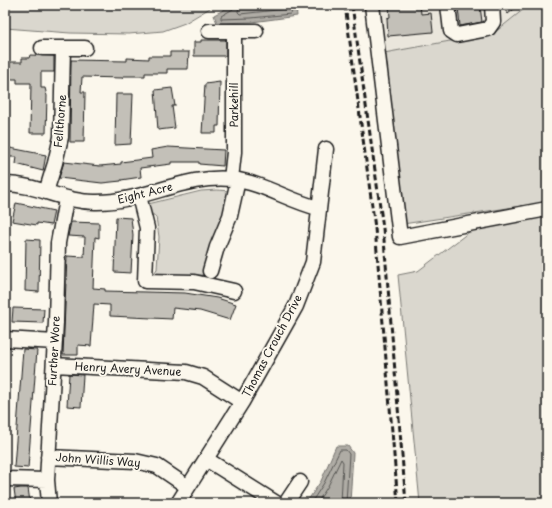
<svg xmlns="http://www.w3.org/2000/svg" width="552" height="508" font-family="'Playpen Sans',sans-serif">
<style>
.built{fill:#eae6dc}
.green{fill:#dad7ce;stroke:#7b7a75}
.water{fill:#afaca5;stroke:#74726e}
.lines{fill:none;stroke-linecap:round;stroke-linejoin:round}
.shore{stroke:#575653;stroke-width:1}
.building{fill:#c3c0b8;stroke:#1c1c1c}
.minor-casing{stroke:#1c1c1c;stroke-width:17}
.minor{stroke:#fbf7ec;stroke-width:14}
.rail{stroke:#1c1c1c;stroke-width:3;stroke-dasharray:6 3;stroke-linecap:butt}
.labels{text-anchor:middle;stroke-width:4;stroke-linejoin:round;paint-order:stroke}
.street-label{font-size:11px;fill:#1c1c1c;stroke:#fbf7ec}
</style>
<rect width="100%" height="100%" fill="#fbf7ec"/>
<filter id="ink" filterUnits="userSpaceOnUse"><feTurbulence type="fractalNoise" baseFrequency=".025" numOctaves="2"/><feDisplacementMap in="SourceGraphic" scale="8" xChannelSelector="R" yChannelSelector="G"/><feConvolveMatrix kernelMatrix="1 2 1 2 8 2 1 2 1" color-interpolation-filters="sRGB"/></filter>
<g filter="url(#ink)">
<path class="built" d="M379 5H529L494 33 384 53Z"/>
<path class="green" d="M5 5H215L185 23 163 31 129 34 70 33 5 28Z
M529 5H547V202L403 224 384 53 494 33Z
M217 190 230 191 205 275H156L154 273 157 269 159 237 156 217 151 213 148 204 201 191Z
M547 212V503H420L398 275 418 271 477 226Z"/>
<path class="water" d="M233 5H296L297 16 252 22 217 23 214 15Z
M336 446H348L353 453 350 503H306L321 481Z"/>
<g class="lines">
<path class="shore" d="M234 5 233 9 221 16V19L251 18 291 14 293 5
M239 5 238 12 240 14 286 9 288 5
M311 503 324 483 340 450H346L349 454 346 503
M317 503 328 486 341 459 343 462 341 503"/>
</g>
<path class="building" d="M389 5H420L421 14 431 13 433 32 388 36 387 18 390 17Z
M501 5H519L508 14Z
M480 6 482 22 460 26 458 7Z
M201 40H226V56H194V42H201Z
M170 52H189L188 69H167V73H145V76H123V78L82 77 81 92H85L84 142H70L71 60 127 61V58L149 59V56H170Z
M30 55 54 56V72H41V88H45L47 96 46 133H30L31 83H17V79H5V62H22V58H29Z
M220 82 219 126H216V133H202L205 84Z
M172 88 175 106H172L175 128 158 130 155 90Z
M116 94H133L131 144 115 145Z
M5 147 46 155 43 171 16 164 17 157H5Z
M168 147 224 150 223 166 199 164V162H171V164L140 168 141 177 121 180V181L102 183 59 178 64 162 100 166 121 164V162L152 158 151 150Z
M16 203 54 211 51 225 37 223V225L12 221Z
M116 217 131 218 133 235 131 273 114 272Z
M71 222 99 223V238L95 237 93 288 105 289V291L185 293 217 298 236 304 230 320 200 311 173 308 172 319 110 316V305L94 304 91 346 78 345V355H63L67 256 84 257 85 237 68 236Z
M26 239 40 240 39 292 25 291Z
M13 308 44 309 43 323 12 322Z
M23 349 37 350 28 468 14 467Z
M69 374 83 375 81 407 67 406Z
M21 488H28L30 502 16 503 14 489Z"/>
<g class="lines">
<defs>
<path id="minor" d="M372 5 400 237 547 209
M448 5 451 31 457 35 488 29 493 22 492 5
M209 31H256
M42 48H85
M231 179 234 152V31
M5 184C37 184 65 203 97 202 143 202 186 174 232 179 263 183 289 201 318 208
M46 192 55 163 61 137 63 48
M139 196 147 228 145 281 194 282 234 291
M210 271 217 247 230 216 238 180
M5 339 55 342
M54 365 186 372 203 377 242 402
M48 457 135 461 157 466 188 487
M206 459 276 503
M5 479 47 480
M49 503 47 480 56 322 58 243 66 199
M178 503 242 402 296 306 313 262 326 149
M286 503 300 482"/>
</defs>
<use href="#minor" class="minor-casing"/>
<use href="#minor" class="minor"/>
<path class="rail" d="M345 5 375 228 398 503
M352 5 383 228 406 503"/>
</g>
</g>
<g class="labels">
<g class="street-label">
<text transform="translate(234 105) rotate(-90)" y="4">Parkehill</text>
<text transform="translate(60 121) rotate(-85)" y="4">Fellthorne</text>
<text transform="translate(145 193) rotate(-14)" y="4">Eight Acre</text>
<text transform="translate(272 346) rotate(-62)" y="4">Thomas Crouch Drive</text>
<text transform="translate(54 351) rotate(-87)" y="4">Further Wore</text>
<text transform="translate(128 369) rotate(3)" y="4">Henry Avery Avenue</text>
<text transform="translate(98 460) rotate(4)" y="4">John Willis Way</text>
</g>
</g>
<rect width="552" height="508" fill="none" stroke="#fbf7ec" stroke-width="20"/>
<rect x="10" y="10" width="532" height="488" fill="none" stroke="#1c1c1c" stroke-width="1.5" filter="url(#ink)"/>
</svg>
